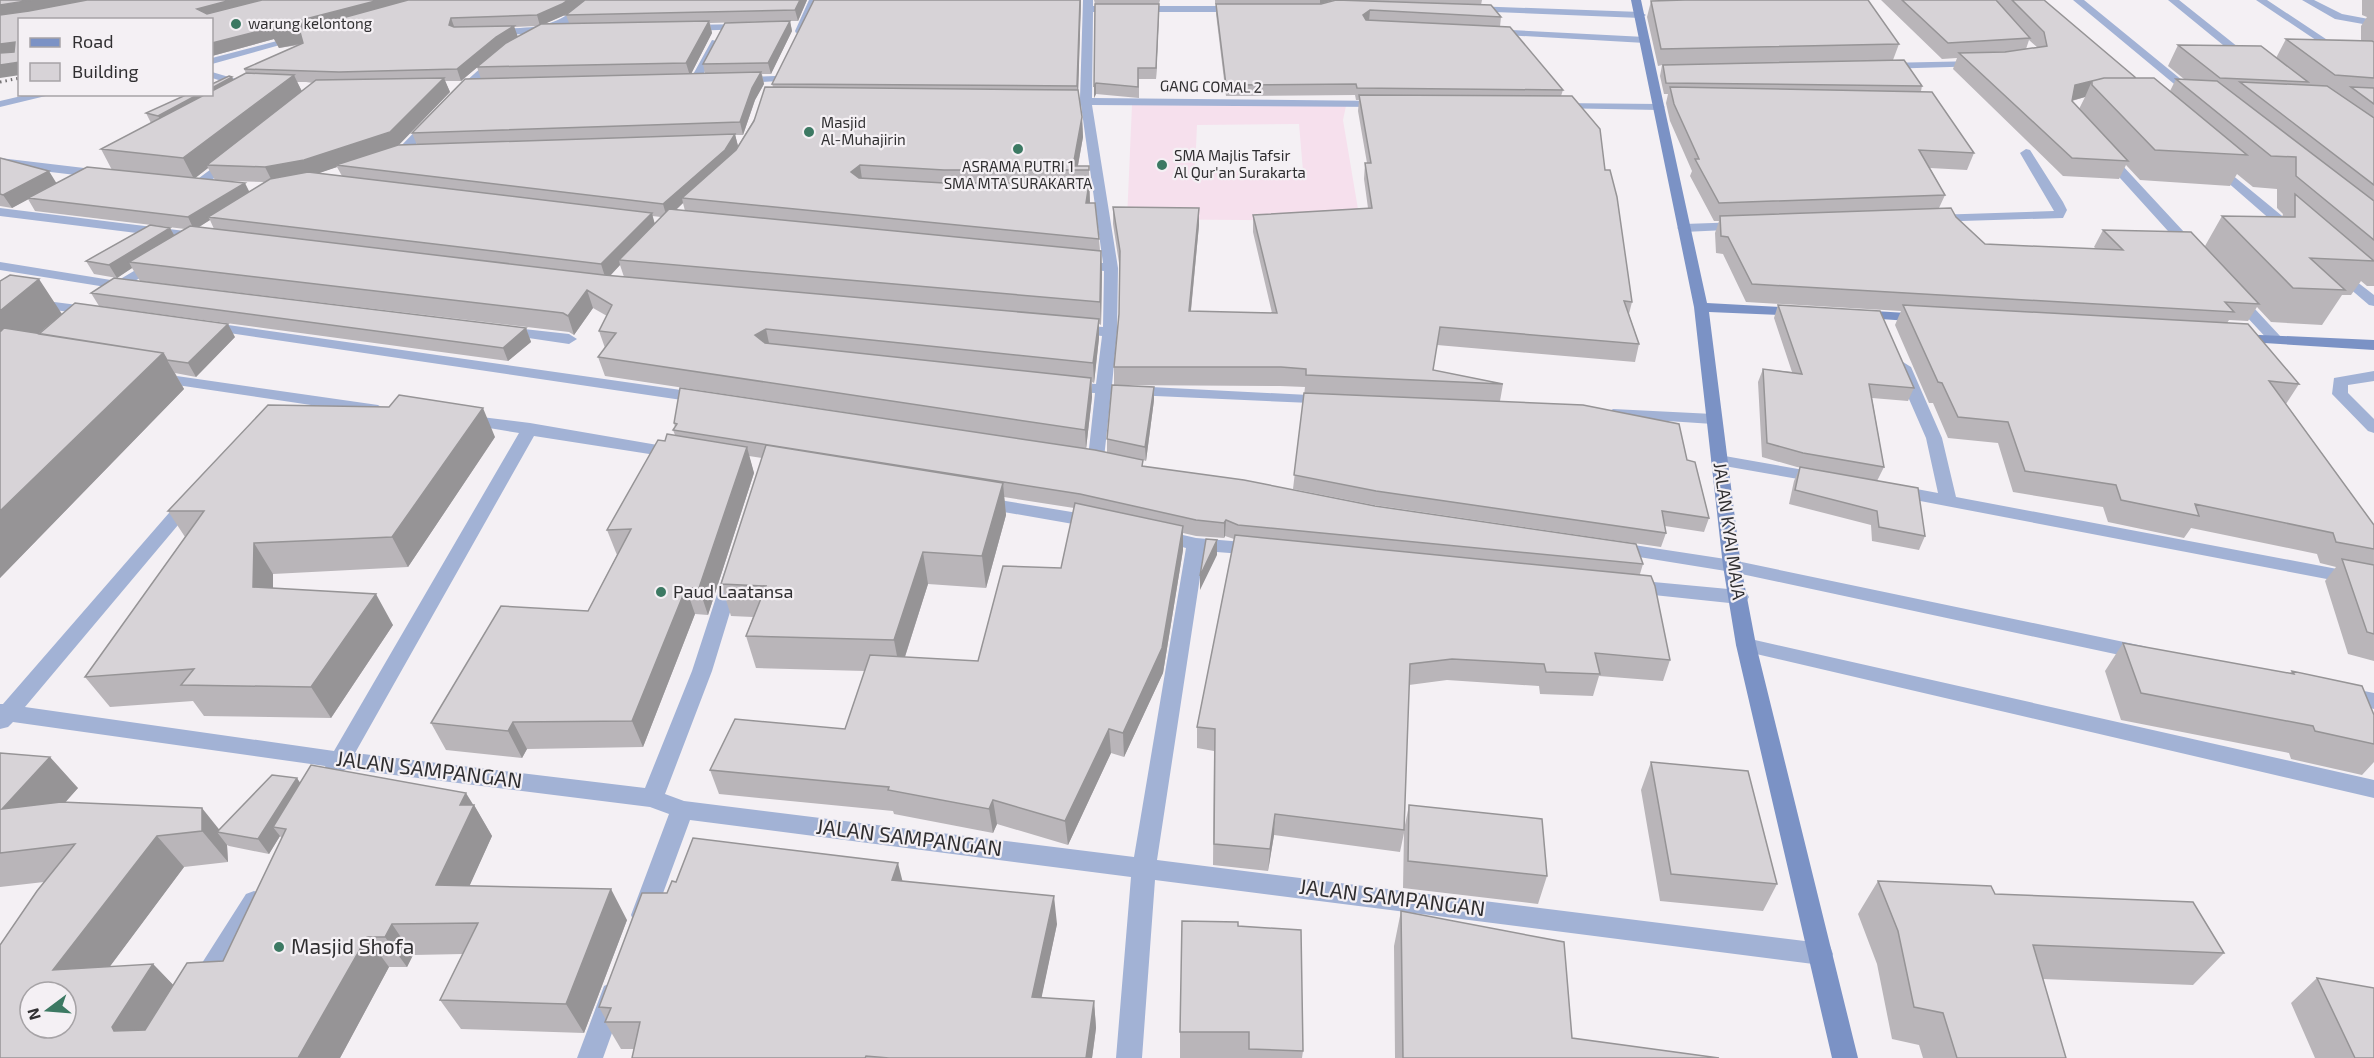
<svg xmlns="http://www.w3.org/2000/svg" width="2374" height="1058" font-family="'Exo 2',sans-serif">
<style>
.education{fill:#f6e0ed;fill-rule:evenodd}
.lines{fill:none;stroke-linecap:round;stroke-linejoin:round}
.lane{fill:#a2b2d5;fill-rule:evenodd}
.street{fill:#a2b2d5;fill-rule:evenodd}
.secondary{fill:#7b92c5;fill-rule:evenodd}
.rail{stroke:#727072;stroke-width:3;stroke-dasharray:1.5 4;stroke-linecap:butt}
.wall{fill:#b9b5b9;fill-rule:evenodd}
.shaded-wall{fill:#969496}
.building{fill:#d7d3d7;stroke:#969496;stroke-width:1.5;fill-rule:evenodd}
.poi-dot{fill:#3c7963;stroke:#f4f0f4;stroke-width:2}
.labels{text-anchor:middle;stroke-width:4.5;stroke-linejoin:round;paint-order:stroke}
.far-poi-label{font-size:15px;fill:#302f31;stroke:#f4f0f4;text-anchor:start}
.far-street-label{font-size:15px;fill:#302f31;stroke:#f4f0f4}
.street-label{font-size:18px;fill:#302f31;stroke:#f4f0f4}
.poi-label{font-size:18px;fill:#302f31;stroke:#f4f0f4;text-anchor:start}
.near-street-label{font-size:21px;fill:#302f31;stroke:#f4f0f4}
.near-poi-label{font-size:21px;fill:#302f31;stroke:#f4f0f4;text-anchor:start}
</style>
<rect width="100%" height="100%" fill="#f4f0f4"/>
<path class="education" d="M1132 105 1346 106 1343 120 1360 221 1127 219ZM1299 124 1303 171 1195 170 1197 125Z"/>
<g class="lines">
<path class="lane" d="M2026 149 2030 150 2063 202 2067 210 2063 218 1929 222V216L1934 215 2054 211 2020 153Z
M1742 222 1747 223V229L1684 232 1677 228 1684 224Z
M2374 371V381L2348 385V393L2374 419V433L2368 431 2332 394 2334 378Z"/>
<path class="street" d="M589 0H600L574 21 555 32 540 36 535 34 491 35 486 32 491 29C540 27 549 30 589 0Z
M809 0H819L805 31 796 33 795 31Z
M1083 0H1093V6H1241L1246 9 1241 12H1093L1092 98 1382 101 1388 104 1382 107 1092 105 1118 268 1117 332 1112 385 1328 396 1336 401 1334 404 1111 394 1104 458 1096 463 1088 458 1095 393 1068 392 1060 387 1068 382 1096 384 1102 336 1075 333 1068 329 1075 325 1103 327 1104 271 1077 268 1070 264 1077 260 1103 263 1081 105 1056 104 1050 101 1056 98H1080Z
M2073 0H2084L2199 94V98H2191Z
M2168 0H2179L2253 59V63H2245Z
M2256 0H2267L2374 71V79Z
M2302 0H2314L2342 14 2374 20V26L2335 19Z
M1472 6 1641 12 1646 15 1641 18 1469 11V7Z
M746 24 750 25V29L686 31 681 28 686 25Z
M1491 29 1645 37 1650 40 1645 43 1487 34V30Z
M296 36 305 38 212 64V58Z
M712 40 721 42 699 82H691L690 80Z
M495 55 504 57 461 97H453V93Z
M1979 61 1984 64 1983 66 1884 69 1879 66 1884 63Z
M212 72 249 83 251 85 245 88 212 78Z
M775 76 779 77V81L741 83 736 80 741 77Z
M30 94H54L0 107V101Z
M1557 103 1659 104 1665 107 1659 110 1553 108V104Z
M427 119 437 121 406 155 385 160V154L398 149Z
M2105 150 2109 151 2197 246V252H2187L2101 157 2099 154Z
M230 155 236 159 234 162 203 187H195V181Z
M0 158 101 170 107 174 101 178 0 166Z
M2214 160 2298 229V235H2288L2210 167 2208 164Z
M0 208 201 233 208 237 201 241 0 216Z
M156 258 161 259V265L130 284 129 289 108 296 101 292 106 287 0 270V262L117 281Z
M2339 268 2374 295V306L2369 305 2334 275 2332 272Z
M2237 294 2242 295 2281 337 2284 340 2281 343H2271L2232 301 2230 298Z
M0 295 93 307 100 311 93 315 0 303Z
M207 322 702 393 710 398 702 403 202 329 200 326Z
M506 327 569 334 577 339 569 344 501 334 499 331 501 328Z
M1903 362 1911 367 1942 438 1956 497 2374 576V588L1889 495 1886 491 1889 487 1895 485 1938 493 1926 438 1895 367Z
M156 373 378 405 386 410 378 415 150 381 148 378 150 375Z
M1613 409 1713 414 1721 419 1713 424 1607 417 1605 414Z
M465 415 530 423 675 448 683 453 675 458 534 436 355 753 645 788 692 671 724 573 726 568H740L742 573 712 671 665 794 684 801 1134 857 1186 548 1155 540 1152 536 1155 532 1161 530 1196 538 1255 543 1261 545 1264 549 1261 553 1255 555 1204 551 1157 860 1821 943 1830 946 1833 954 1830 962 1821 965 1155 880 1142 1058H1116L1131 877 690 820 655 915 652 922 643 926 634 922 631 915 669 814 650 807 346 769 336 776 328 773 325 766 13 722 8 727 0 729V704H3L182 498H194L197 502 194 506 25 707 334 751 519 433 459 423 457 420Z
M1719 455 1821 473 1830 478 1821 483 1713 464 1711 460Z
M981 497 1096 516 1105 522 1096 528 975 507 972 503Z
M1614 542 1732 560 2143 646 2150 648 2153 653 2150 658 2143 660 1732 572 1608 552 1605 548 1608 544Z
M1632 580 1739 590 1746 592 1749 597 1746 602 1739 604 1625 592 1623 587 1625 582Z
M1746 638 2374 780V798L1739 650 1736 645 1739 640Z
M2344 687 2374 693V709L2337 700 2334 695 2337 690Z
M254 891 262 894 266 901 262 908 213 990 204 994 195 990 191 982 195 974 246 894Z
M613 982 622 986 626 994 603 1058H577L604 986Z"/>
<path class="secondary" d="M1631 0H1641L1707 303 1800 308 1807 312 1800 316 1709 312 1741 566 1756 645 1858 1058H1832L1736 645 1723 566 1694 307Z
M1858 310 1923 314 1930 318 1923 322 1853 317 1851 314Z
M2238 334 2374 340V350L2233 341 2231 338Z"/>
<path class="rail" d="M0 82 20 78"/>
</g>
<path class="wall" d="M0 0H807L798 21H790L792 31 771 74H762L764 84 755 100 743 135H735L738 146 773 87 772 84 1081 0 1078 91 1082 117 1083 137 1078 166 1089 170 1090 203 1099 239 1102 273 1101 325 1099 324V338L1094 383 1092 382V397L1086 449 1107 453V439L1154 400 1146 461 1143 460V466L1643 564 1640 574 1670 660 1663 681 1599 676 1593 696 1540 694 1539 686 1447 680 1409 685 1404 830 1409 805 1547 876 1538 904 1403 888 1404 833 1400 852 1274 835 1268 871 1213 865 1214 751 1197 748V727L1234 539 1225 536 1224 538 1196 536 1183 533V550L1163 673 1124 757 1111 753 1068 845 997 824 993 833 894 814 893 811 719 794 710 770 845 729 865 671 756 668 746 636 753 617 731 616 721 584 762 458 749 456 754 473 708 615 695 614 643 747 527 749 522 758 446 750 431 723 588 611 617 555 607 530 665 441 675 435 673 430 675 427 674 423 869 416 605 376 598 357 605 348 599 331 607 316 593 308 574 335 569 332 140 281 132 268 117 278 94 274 86 261 170 228 174 235 185 229 35 211 28 199 12 208 0 206V158L57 183 112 170 101 149 151 123 146 113 232 77 233 80 246 73 244 69 299 45 279 48 274 39 212 56V20ZM573 9 566 15 569 23H546L565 15ZM782 21 703 64 705 74H691L712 33 710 23ZM536 26 517 37 514 27ZM500 48 477 67 481 79 412 133 417 145H398L450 92 445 81H461ZM297 82H306L313 83 302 91ZM337 167 342 176 318 173ZM208 168 215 180 195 178ZM229 181 265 182 250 192ZM683 203 685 211 676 210ZM652 216 661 217 655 224ZM210 220 214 229 199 227ZM620 265 624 277 610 276ZM1004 497 1074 508 1061 568 978 661 905 657 928 584 986 588 1006 515Z
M1094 0H1160L1159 4H1095Z
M1215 0H1334L1320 4H1215Z
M1342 0H1482L1481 5 1501 17 1500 27 1563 90 1561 96 1605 170 1632 302 1629 314 1639 344 1635 362 1437 345 1433 370 1503 384 1500 401 1687 460 1709 518 1704 532 1665 526 1666 533 1661 547 1374 505 1293 489 1305 387 1280 386 1114 385V367L1119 314V263L1113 224V207L1199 208V225L1191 311 1272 313 1253 232V215L1368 208 1364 179 1365 163H1367L1358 111 1359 100H1356L1355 95 1226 96 1216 14V4H1321Z
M1881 0H2044L2136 78 2170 91 2176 79H2184L2168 66 2178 45 2276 58 2286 39 2361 40V26L2367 17 2362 15V0H2374V286H2367L2361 281 2351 295H2342L2322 325 2271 322 2257 307 2248 321 2229 320 2227 323 2299 384 2286 404 2374 525V661L2348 654 2325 581 2336 567 2320 563 2317 554 2191 528 2184 538 2108 522 2103 507 2013 492 1998 443 1948 438 1933 403H1929L1895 325 1901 311 1746 302 1723 254 1716 253 1715 233 1719 221H1714L1690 176 1692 171 1670 121 1666 103 1668 94H1664L1660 76 1662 65 1658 66 1647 17 1651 1 1899 44 1893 60 1922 86 1921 91 1974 153 1967 170 1930 168 1945 195 1939 208 1956 217 1985 244 2096 249 2094 247 2103 230 2205 246 2222 216 2282 217 2283 214 2277 208V189L2253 187 2237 174 2230 186 2140 180 2126 165 2119 179 2063 176 1953 69 1957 58 1942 59ZM2029 40 2037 47 2026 49ZM2085 97 2079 109 2072 101Z
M1095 4H1159L1156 79H1139V98L1096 94 1094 98Z
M0 281 62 314 38 333 235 337 196 377 175 373 184 389 0 578Z
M91 293 526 328 531 342 508 361 99 306Z
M1778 305 1914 388 1908 401 1872 398 1884 467 1877 481 1797 467 1762 457 1758 382 1763 369 1792 372 1774 318Z
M495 437 408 567 273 574V588L393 625 331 718 204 716 193 701 110 707 85 677 185 537 168 511Z
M1800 467 1925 536 1919 550 1872 541 1871 525 1789 504 1794 481Z
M2123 643 2289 674 2292 671 2374 715V762L2362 775 2291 759 2289 753 2121 720 2105 671Z
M0 753 78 788 65 802 219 830 300 783 474 805 492 836 469 886 627 920 584 1033 461 1029 440 1000 463 954 413 955 407 967H389L340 1058H0L44 882 0 887ZM280 836 282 839 223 961 173 985 153 964 109 967 184 867 228 862 227 845 229 846 269 854Z
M1651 762 1777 884 1763 911 1660 901 1641 790Z
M902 881 1057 924 1041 998 1094 1001 1096 1028 1092 1058H632L634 1049H621L605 1022 606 1020 599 1007 667 893Z
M1878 881 1995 894 2224 953 2193 985 2043 979 2066 1058H1923L1919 1045 1892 1039 1877 964 1858 914Z
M1401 911 1572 1038 1719 1058H1395L1394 946Z
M1238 926 1303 1051 1302 1058H1180V1032Z
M2317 978 2374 1058H2315L2291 1003Z"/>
<path class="shaded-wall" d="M32 0H107L0 17V5Z
M231 0H274L206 20 197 9Z
M379 0H424L305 43 279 48 274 39 212 56V43Z
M568 0H586L565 15 540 26 537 15Z
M800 0H807L798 21 795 10Z
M1080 0H1081L1078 98 1077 86Z
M1320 0H1334L1320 4Z
M1159 4V14L1156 79V68Z
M1370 10 1369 21 1362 25 1363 15Z
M451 18 455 29 449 25Z
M709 21 712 33 690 76 686 63Z
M790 21 792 31 771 74 768 63Z
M514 26 518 37 500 48 461 81 457 69 496 37Z
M15 42 20 50 0 56V44Z
M20 62V75L0 78V65Z
M761 72 764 84 755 100 743 135 740 122 752 88Z
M294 75 303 94 207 165 208 168 194 179 183 158Z
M232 77 237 88 165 127 158 116 199 94H212V88Z
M444 78 450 92 397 147 336 165 337 167 311 176 273 183 265 167Z
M2097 79 2092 81 2085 97 2067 102 2075 85Z
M1096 83V94L1094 98V87Z
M1082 117 1083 137 1077 170 1073 166Z
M735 134 738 146 728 163 682 198 683 203 667 218 663 204Z
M860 165 863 186 851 172Z
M49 171 57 184 12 208 3 195Z
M245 183 251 195 208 217 210 220 194 230 188 217Z
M1089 183 1090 203H1086Z
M1199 208V225L1189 329V311Z
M652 213 656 229 619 260 620 265 606 280 601 264Z
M170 228 177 240 129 262 132 268 117 278 109 265Z
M1101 251 1102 273 1101 325 1100 302Z
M39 279 62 314 0 366V311Z
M587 290 593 308 574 335 568 316Z
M1099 319V338L1094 383 1093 363Z
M228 324 235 337 196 377 188 363Z
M526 328 531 342 508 361 503 348Z
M766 329 770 348 755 335Z
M163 353 184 389 0 578V511Z
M1091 378 1092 397 1086 449 1085 430Z
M1154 387V400L1146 461 1145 447Z
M483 408 495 437 408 567 392 537Z
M747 447 754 473 708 615 699 588Z
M1003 483 1006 515 986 588 982 556Z
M1226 520 1225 536 1224 538V523Z
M1183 526V550L1163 673 1124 757 1123 733Z
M1217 540V555L1200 590V576Z
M254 543 273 574V617L253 587Z
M923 552 928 584 900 672 894 640Z
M686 588 695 614 643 747 632 721Z
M376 594 393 625 331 718 311 687Z
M513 722 527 749 522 758 508 731Z
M1109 729 1111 753 1068 845 1065 821Z
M50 757 78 788 32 840 2 809Z
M297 778 307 793 273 827 280 836 269 854 258 839Z
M466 793 474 806V805L492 836 456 916 436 885 460 805Z
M993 800 997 824 993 833 989 809Z
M202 808 222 833 217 832 227 845 228 862 202 831Z
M1275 814 1274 835 1268 871 1270 849Z
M157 836 184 867 85 1000 53 970Z
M898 863 905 891 892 880Z
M611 889 627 920 584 1033 566 1004Z
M1054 896 1057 924 1036 1024 1032 997Z
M392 924 413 955 407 967 385 937Z
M367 937 389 967 340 1058H298Z
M153 964 182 994 143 1057 114 1031 112 1027Z
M1094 1001 1096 1028 1092 1058H1086Z"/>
<path class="building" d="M0 0H32L0 5Z
M87 0H231L197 9 207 14 262 0H379L212 43V20H20V62L0 65V53L14 52 15 42 0 44V15L29 11Z
M408 0H568L562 4 537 15 451 18 449 25 454 27 514 26 496 37 457 69 339 72 244 69 303 43 300 32 273 37Z
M585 0H800L795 10 566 15Z
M814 0H1080L1077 86 772 84Z
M1336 0 1491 5 1501 17 1370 10 1363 15 1366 20 1510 27 1563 90 1357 88 1356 84 1226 85 1216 4H1321Z
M1685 0H1868L1899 44 1661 49 1651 1Z
M1902 0H1996L2030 38 1948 43Z
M2012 0H2044L2136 78H2104L2075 85 2072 101 2128 161 2072 158 1959 53 2005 52 2047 46 2044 32Z
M1095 4H1159L1156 68H1138V87L1096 83 1094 87Z
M709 21 686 63 477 67 506 43 541 24Z
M790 21 768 63 703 64 725 23Z
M2286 39 2372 41 2374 42V78L2335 75Z
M2178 45 2261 46 2308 82 2220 78Z
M1904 60 1922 86 1666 83 1663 65Z
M761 72 752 88 740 122 412 133 465 79Z
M246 73 294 75 183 158 101 149 206 94H212V91Z
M229 76 232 77 212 88V84Z
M444 78 390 132 304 160 265 167 207 165 316 80Z
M2104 78H2154L2247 155 2155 150 2092 85V81Z
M2176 79 2217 81 2374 201V240L2296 176V157L2271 156Z
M2240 82 2327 86 2374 118V185Z
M765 87 1078 90 1082 117 1073 166H1089V170H944L860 165 851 172 859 178 944 183H1089L1086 203H1095L1099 239 682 198 736 150 754 121Z
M1670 87 1932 92 1974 153 1919 150 1945 195 1719 203 1695 159H1699L1674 104Z
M2351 87 2374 88V104Z
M188 94H199L158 116 146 113Z
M1359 95 1572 96 1600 129 1605 170H1610L1617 197 1632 302 1624 301 1639 344 1440 327 1433 370 1503 384 1306 375V369L1281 367H1114L1119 314 1120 251 1113 207 1199 208 1189 311 1277 313 1253 215 1372 208 1365 163H1371Z
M735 134 725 150 663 204 336 165 398 145Z
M0 158 49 171 3 195 0 194Z
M87 167 245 183 188 217 28 198Z
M308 172 652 213 601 264 208 217 270 179Z
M2295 194 2374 261 2310 258 2345 290 2293 288 2222 216 2295 217Z
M1951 208 1956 217 1985 244 2123 250 2103 230 2191 232 2259 304 2225 302 2234 312 1752 284 1728 237 1721 236 1720 216Z
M669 209 1101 251 1100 302 619 260Z
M150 225 170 228 109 265 86 261Z
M190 226 604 275 1099 319 1093 363 766 329 755 335 765 343 1091 378 1085 430 598 357 616 333 599 331 612 305 587 290 568 316 563 313 129 262Z
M10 275 39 279 0 311V281Z
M114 278 526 328 503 348 91 293Z
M75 303 228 324 188 363 167 360 163 353 39 334Z
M1778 305 1880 311 1914 388 1869 384 1884 467 1803 453 1767 443 1763 369 1802 374Z
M1903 305 2248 324 2299 384 2269 381 2374 525V549L2336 542 2333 533 2195 504 2199 516 2121 500 2116 485 2025 471 2008 422 1958 417 1942 383 1938 382Z
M4 328 163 353 0 511V332Z
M1112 385 1154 387 1145 447 1107 439Z
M680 388 1095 450 1143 460 1142 466 1244 480 1375 506 1636 544 1643 564 1238 525 1226 520 1224 523 1196 520 1080 494 673 430 677 424 674 423Z
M1304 393 1583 405 1679 424 1687 460 1695 462 1709 518 1662 511 1666 533 1376 491 1294 475Z
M399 395 483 408 392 537 254 543 253 587 376 594 311 687 181 685 194 669 85 677 204 511H168L268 405 389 407Z
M667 434 747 447 699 588H686L632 721 513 722 508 731 431 723 501 606 588 611 631 529 607 530 658 440 665 441Z
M766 445 1003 483 982 556 923 552 894 640 746 636 766 586 721 584Z
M1800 467 1918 488 1925 536 1879 527 1877 511 1795 490Z
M1075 503 1183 526 1162 648 1123 733 1109 729 1065 821 993 800 989 809 888 790 889 787 710 770 735 719 845 729 870 655 978 661 1003 566 1061 568Z
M1235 535 1651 576 1655 586 1670 660 1595 653 1600 674 1546 672 1544 664 1452 659 1410 664 1404 830 1275 814 1270 849 1214 844 1215 729 1197 727Z
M1206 539 1217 540 1200 576Z
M2342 559 2374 565V634L2367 632Z
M2123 643 2294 674 2292 671 2362 686 2374 715V744L2315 731 2313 726 2141 693Z
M0 753 50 757 2 809 61 802 202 808V831L157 836 53 970 153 964 112 1027 114 1031 145 1030 187 963 223 961 286 829 273 827 311 765 466 793 460 805H474L436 885 611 889 566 1004 440 1000 478 923 392 924 385 937H367L298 1058H0V945L37 891 75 844 0 853ZM30 992H66V1028H30Z
M1651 762 1748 771 1777 884 1671 874Z
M272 775 297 778 258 839 217 832Z
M1409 805 1542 819 1547 876 1408 861Z
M693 838 898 863 892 880 1054 896 1032 997 1094 1001 1086 1058H889L866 1056 865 1058H632L640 1022H605L611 1008 599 1007 642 893H667L672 881 676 882Z
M1878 881 1991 886 1995 894 2193 902 2224 953 2033 945 2066 1058H1957L1943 1013 1914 1007 1898 931Z
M1401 911 1564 942 1572 1038 1719 1058H1403Z
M1182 921 1238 922V926L1301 930 1303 1051 1249 1049V1032H1180Z
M2317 978 2374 988V1058H2355Z"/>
<g class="poi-dot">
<circle cx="236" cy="24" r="6"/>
<circle cx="809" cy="132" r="6"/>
<circle cx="1018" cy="149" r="6"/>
<circle cx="1162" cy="165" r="6"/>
<circle cx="661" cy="592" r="6"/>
<circle cx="279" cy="947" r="6"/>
</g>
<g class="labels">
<g class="far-poi-label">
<text x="248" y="29">warung kelontong</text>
<text x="821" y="128">Masjid<tspan x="821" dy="17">Al-Muhajirin</tspan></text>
<text x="1174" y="161">SMA Majlis Tafsir<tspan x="1174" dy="17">Al Qur'an Surakarta</tspan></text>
<text x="1018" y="172" text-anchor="middle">ASRAMA PUTRI 1<tspan x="1018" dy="17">SMA MTA SURAKARTA</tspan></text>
</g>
<g class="far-street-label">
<text transform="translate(1211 87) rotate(1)" y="5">GANG COMAL 2</text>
</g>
<g class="street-label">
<text transform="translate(1729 531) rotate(82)" y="6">JALAN KYAI MAJA</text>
</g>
<g class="poi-label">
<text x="673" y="598">Paud Laatansa</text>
</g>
<g class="near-street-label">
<text transform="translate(429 770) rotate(7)" y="7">JALAN SAMPANGAN</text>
<text transform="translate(909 838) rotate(7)" y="7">JALAN SAMPANGAN</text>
<text transform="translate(1392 898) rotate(7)" y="7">JALAN SAMPANGAN</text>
</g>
<g class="near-poi-label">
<text x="291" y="954">Masjid Shofa</text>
</g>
</g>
<rect x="18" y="18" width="195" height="78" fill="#f4f0f4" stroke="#a6a3a6" stroke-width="1.5"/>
<rect x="30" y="38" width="30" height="9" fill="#7b92c5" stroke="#a6a3a6" stroke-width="1.5"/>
<text x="72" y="48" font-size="18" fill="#302f31">Road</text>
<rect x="30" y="63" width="30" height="18" fill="#d7d3d7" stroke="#a6a3a6" stroke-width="1.5"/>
<text x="72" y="78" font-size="18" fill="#302f31">Building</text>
<g transform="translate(48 1010) rotate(254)"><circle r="28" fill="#f4f0f4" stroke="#a6a3a6" stroke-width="1.5"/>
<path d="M0-4.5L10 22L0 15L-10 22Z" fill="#3c7963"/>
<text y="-9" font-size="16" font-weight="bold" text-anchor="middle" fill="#302f31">N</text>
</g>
</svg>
